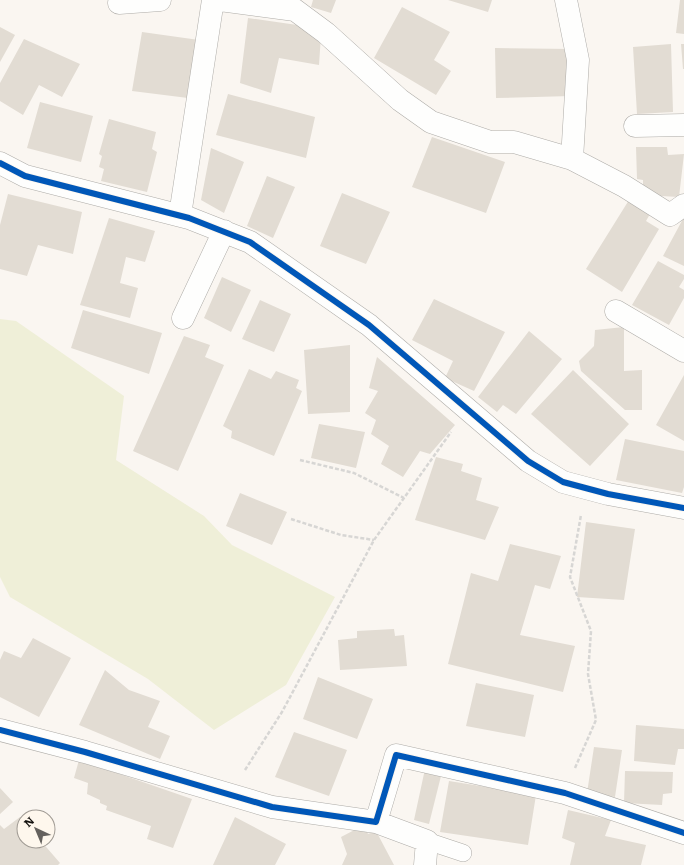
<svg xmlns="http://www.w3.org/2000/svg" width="684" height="865" font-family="Literata,serif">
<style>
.green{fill:#efefd8}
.building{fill:#e2dcd3}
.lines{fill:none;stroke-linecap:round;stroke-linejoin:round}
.service-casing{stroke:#aeaca8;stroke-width:18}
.minor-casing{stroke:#aeaca8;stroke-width:23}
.path{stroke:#d7d6d4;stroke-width:2.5;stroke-dasharray:4 2;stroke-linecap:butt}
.service{stroke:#fefefd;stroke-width:17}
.minor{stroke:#fefefd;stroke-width:22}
.cycleway-casing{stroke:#fef7ed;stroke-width:8}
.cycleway{stroke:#0057b8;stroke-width:6}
</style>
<rect width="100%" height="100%" fill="#faf6f1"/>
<path class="green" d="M0 319 16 321 124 396 116 460 204 516 232 545 335 597 286 685 214 730 148 679 10 597 0 577Z"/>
<path class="building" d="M313 0H336L331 13 311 7Z
M448 0H492L488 12Z
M680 0H684V34L676 33Z
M402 7 450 32 434 60 451 71 436 95 374 58Z
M248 18 311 27 321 35 319 65 279 58 271 93 240 83Z
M0 27 15 35 0 62Z
M142 32 199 40 188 98 132 91Z
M24 39 80 64 62 97 39 85 23 115 0 101V83Z
M671 44 673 112 637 114 633 47Z
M681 44H684V69H683Z
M495 48 572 49 571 96 496 98Z
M228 94 315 117 306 158 216 135Z
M40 102 93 116 81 162 27 148Z
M109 119 156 132 152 149 157 152 147 192 101 181 104 169 99 167 102 156 99 154Z
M432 137 505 162 486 213 412 187Z
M636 147H667L668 155 684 154 679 197 643 195V180L637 179Z
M211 148 244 162 224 213 201 200Z
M267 176 295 187 273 238 247 226Z
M342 193 390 212 366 264 320 246Z
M8 194 82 212 73 254 38 245 27 276 0 269V225Z
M629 200 650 214 646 221 659 229 622 292 586 269Z
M684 217V266L663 256Z
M109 218 155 231 145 262 126 257 120 283 138 288 130 318 80 305Z
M658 261 684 275V279L679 287 684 290V298L669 325 632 305Z
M222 277 251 290 231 332 204 318Z
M434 299 505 332 474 391 445 378 453 361 412 340Z
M260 300 291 314 274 352 242 339Z
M83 310 162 333 149 374 71 348Z
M624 327V371L642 370V410H625L581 371 579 361 594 346 595 330Z
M529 331 562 359 516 414 503 405 497 412 478 397Z
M184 336 210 345 205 357 224 365 178 471 133 451Z
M350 345V412L308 414 304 350Z
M377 357 455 425 430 454 420 451 403 477 381 464 389 446 371 434 376 420 365 413 378 391 369 388Z
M249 369 271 379 276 371 299 380 296 388 302 391 274 456 231 438 232 431 223 426Z
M573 370 629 424 590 466 531 414Z
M684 375V441L656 425Z
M319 424 365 432 356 468 311 458Z
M625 439 684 451V487L682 493 616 480Z
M436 457 463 464 461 471 482 478 476 500 499 507 485 540 415 520Z
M240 493 287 512 272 545 226 526Z
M586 522 635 529 624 600 577 597Z
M510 544 561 556 550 589 535 585 520 635 575 646 563 692 448 664 471 573 498 581Z
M394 629 395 636 404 635 407 666 340 670 338 640 357 638V631Z
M33 638 71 658 39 717 0 697V660L4 651 21 658Z
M105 670 129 690 160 701 148 727 170 736 160 759 79 725Z
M318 677 373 699 357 739 303 719Z
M476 683 534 695 525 737 466 726Z
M636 725 684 729V749H678L675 765 634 761Z
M294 732 347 750 329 796 275 777Z
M594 747 622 750 615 797 587 793Z
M79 760 192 799 173 848 147 839 151 826 106 810 107 806 100 803V800L87 794 88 783 74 778Z
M425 769 442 772 429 824 414 820Z
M625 771 673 772 672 793 663 794 662 805 624 803Z
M449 781 536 795 528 845 440 832Z
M0 788 13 802 0 814Z
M568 810 611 820 605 836 646 845 641 865H570L575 843 562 838Z
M20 817 24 821V841H41L60 863 58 865H0V825L4 829Z
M235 817 286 844 275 865H213Z
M364 825 368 834 376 831 394 865H342L347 854 341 837Z"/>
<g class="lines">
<defs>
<path id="service" d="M427 841 463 853"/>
<path id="minor" d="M220 0 295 10 326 33 400 100 431 122 490 142H514L572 159
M566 0 578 60 572 159 624 186 670 215 684 205
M119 3 160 0
M635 126 684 125
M0 163 25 176 189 218 250 242 369 325 528 461 563 482 608 494 684 508
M180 215 213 0
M616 311 684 351
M183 318 224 231
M0 730 85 752 272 807 376 822 396 755 565 793 684 833
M376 822 427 841 425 865"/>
</defs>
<use href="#service" class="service-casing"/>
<use href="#minor" class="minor-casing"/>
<path class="path" d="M300 460 354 473 404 498
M291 519 341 535 374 540
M575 768 596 720 588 674 591 631 570 577 581 515
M245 770 282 712 374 540 451 432"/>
<use href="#service" class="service"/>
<use href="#minor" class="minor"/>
<defs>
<path id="cycleway" d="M0 163 25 176 189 218 250 242 369 325 528 461 563 482 608 494 684 508
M0 730 85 752 272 807 376 822 396 755 565 793 684 833"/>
</defs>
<use href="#cycleway" class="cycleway-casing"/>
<use href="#cycleway" class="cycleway"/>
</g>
<g transform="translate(36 829) rotate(316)"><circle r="19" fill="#fef7ed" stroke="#a09b94"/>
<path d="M0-3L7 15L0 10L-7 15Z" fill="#64615d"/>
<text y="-6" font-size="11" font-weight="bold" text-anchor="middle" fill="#13110e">N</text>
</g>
</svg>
